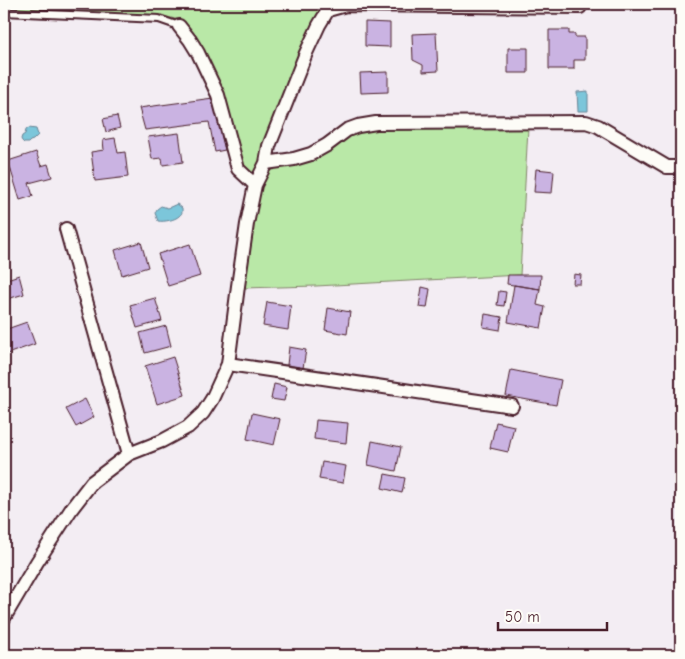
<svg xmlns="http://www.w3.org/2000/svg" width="685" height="659" font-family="'Comic Neue',sans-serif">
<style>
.green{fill:#b9e8a7;stroke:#828469}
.water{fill:#7bc6da;stroke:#678394}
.building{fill:#cab3e2;stroke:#4a1f2b}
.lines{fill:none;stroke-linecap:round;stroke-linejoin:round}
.service-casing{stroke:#4a1f2b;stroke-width:10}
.minor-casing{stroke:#4a1f2b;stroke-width:16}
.service{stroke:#fdfcf7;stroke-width:6}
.minor{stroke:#fdfcf7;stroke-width:12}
</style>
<rect width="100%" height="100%" fill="#f3edf3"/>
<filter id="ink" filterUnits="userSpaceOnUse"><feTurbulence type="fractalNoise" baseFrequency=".02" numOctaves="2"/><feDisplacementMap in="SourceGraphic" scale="10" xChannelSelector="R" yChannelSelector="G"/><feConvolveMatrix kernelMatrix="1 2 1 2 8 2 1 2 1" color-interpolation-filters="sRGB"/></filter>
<g filter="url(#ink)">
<path class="green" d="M4 4H322L263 154 253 176 241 166 226 107 179 20 160 15 4 8Z
M375 128H528L520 275 316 286 243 288 254 220 262 184 266 175 274 168 354 132Z"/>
<path class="water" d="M588 91V111H578L577 92Z
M29 128 36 129 38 135 33 140 30 141 28 143H24L22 141 21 139 22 136 25 134 26 130Z
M177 204 182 208C182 211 183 213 179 216 175 220 164 222 158 221L155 213 157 209 161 206 168 208Z"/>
<path class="building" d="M365 22 390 23V47L365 46Z
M549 30H569V34H575V37H585V60H574V69H549Z
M436 33 438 71 423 72V65L413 60 412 34Z
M508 48H528V73H508Z
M388 72V92L361 93 360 73Z
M213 98 225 150 215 152 209 122 145 130 139 108Z
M117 116 120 128 106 132 103 119Z
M179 133 183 162 163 165 162 158 152 159 148 137Z
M115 138 118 153 125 152 128 177 95 181 91 152 104 150 103 140Z
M36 152 41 166 48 164 52 177 29 183 33 196 20 200 8 161Z
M536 169 554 171 552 193 534 192Z
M141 242 148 267 122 275 115 250Z
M190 244 200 276 168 286 158 254Z
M574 274 581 275 580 284H573Z
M19 275 24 294 4 300V280Z
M508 275H541L540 289 507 284Z
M514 285 540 289 537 305 545 307 541 328 508 322Z
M422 287 430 289 427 308 419 307Z
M499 291 506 292 504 306 497 305Z
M155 298 162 321 137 328 130 305Z
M267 302 291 306 288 330 263 326Z
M328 308 350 312 347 334 325 330Z
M485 314 502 317 500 330 483 327Z
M27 322 35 344 7 354 4 344V330Z
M166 326 171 346 145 353 140 333Z
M289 347 306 350 303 368 287 365Z
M173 357 185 395 157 404 145 366Z
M511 370 561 380 556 405 506 396Z
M274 384 287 387 284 401 271 399Z
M85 399 94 417 76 427 66 409Z
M252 413 280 419 274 445 247 439Z
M316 420 348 423 346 443 314 439Z
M496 422 514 426 508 452 490 448Z
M372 441 401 447 396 471 368 465Z
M322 462 346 466 343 483 319 479Z
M385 474 405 478 402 493 382 488Z"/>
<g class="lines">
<defs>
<path id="service" d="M4 12 159 19 179 26"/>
<path id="minor" d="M179 26 190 40 198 53 218 95 238 169 255 185
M266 163 269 146 306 53 319 25 328 10 346 5 580 7
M66 229 129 454
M228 364 512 406
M4 618 37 562 72 508 92 482 129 454 162 441 188 427 203 413 212 399 228 364 238 286 247 224 255 185 266 163 294 159 311 154 327 145 347 130 358 126 376 123 586 122 598 126 667 167H681"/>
</defs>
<use href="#service" class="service-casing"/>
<use href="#minor" class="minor-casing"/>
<use href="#service" class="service"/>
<use href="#minor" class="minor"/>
</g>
</g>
<rect width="685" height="659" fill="none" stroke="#fdfcf7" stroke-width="20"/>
<rect x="10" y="10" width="665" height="639" fill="none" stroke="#4a1f2b" stroke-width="2" filter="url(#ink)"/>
<path d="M498 622v8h109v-8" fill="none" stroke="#4a1f2b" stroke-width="2.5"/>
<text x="505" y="622" font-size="15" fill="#4a1f2b" stroke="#fdfcf7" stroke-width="4" paint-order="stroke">50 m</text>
</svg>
